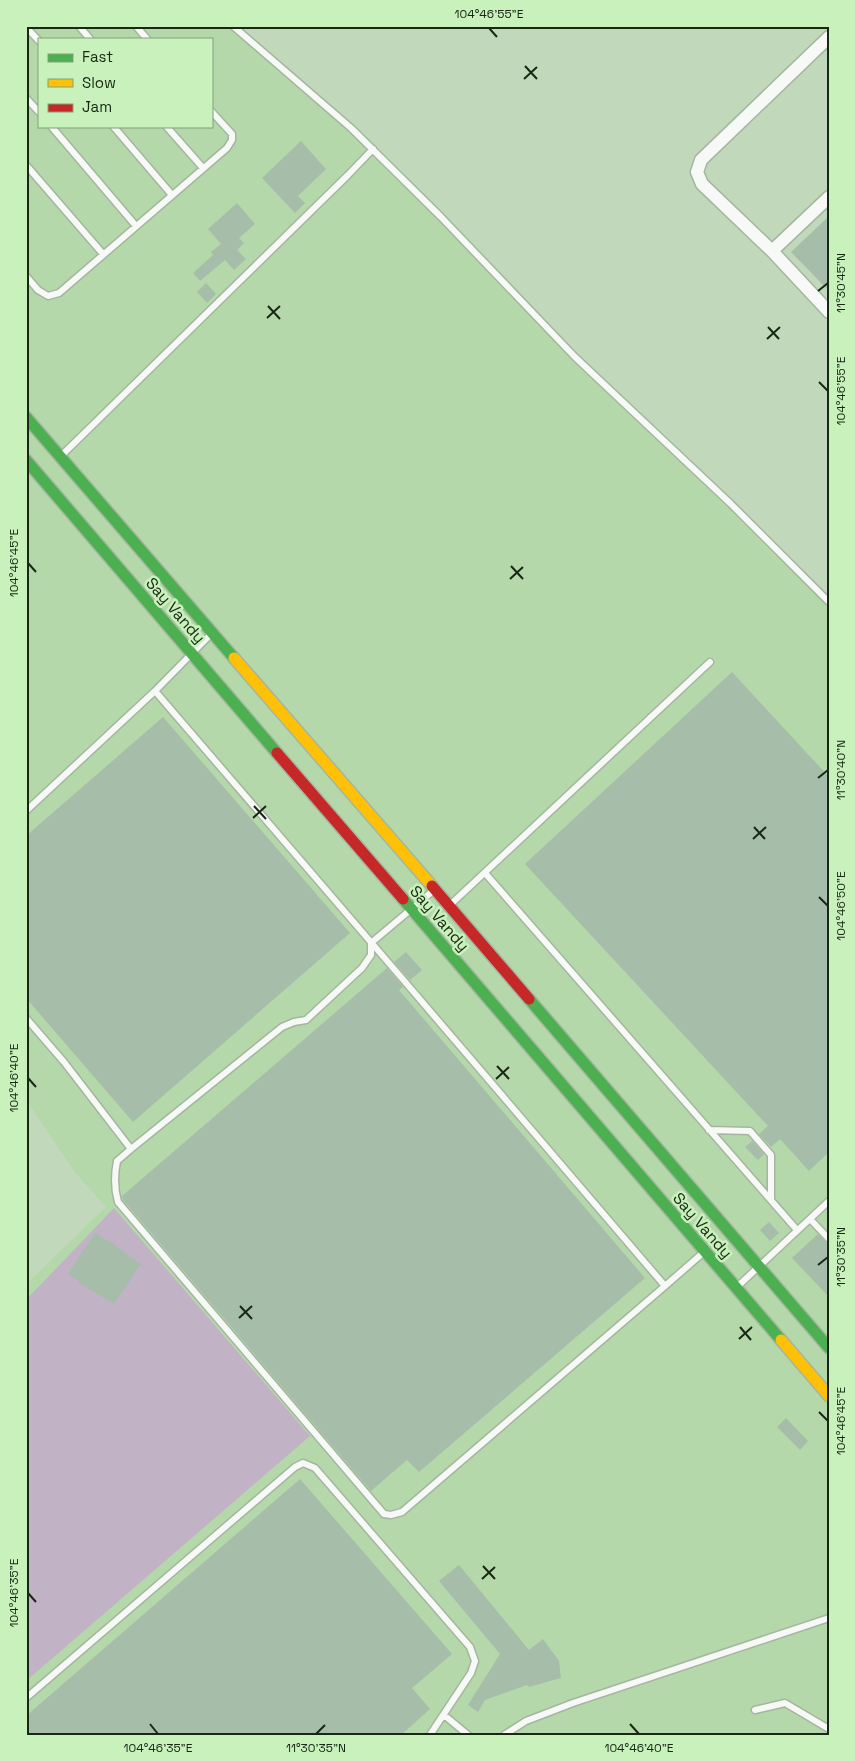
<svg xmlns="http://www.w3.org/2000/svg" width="855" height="1761" font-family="'Space Grotesk',sans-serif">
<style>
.built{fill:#b5d8aa;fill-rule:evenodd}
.green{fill:#c1b2c6}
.building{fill:#a6bda9}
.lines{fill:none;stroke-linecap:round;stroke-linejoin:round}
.lane-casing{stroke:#a4b6a0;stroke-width:9}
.street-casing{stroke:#a4b6a0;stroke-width:15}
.fast-casing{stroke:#a4b6a0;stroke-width:14}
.slow-casing{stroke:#a4b6a0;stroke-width:14}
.jam-casing{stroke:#a4b6a0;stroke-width:14}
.lane{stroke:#f6f9f5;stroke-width:6}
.street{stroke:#f6f9f5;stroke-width:12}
.fast{stroke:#4caf50;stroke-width:11}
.slow{stroke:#ffc107;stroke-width:11}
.jam{stroke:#c62828;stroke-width:11}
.ticks{fill:none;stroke:#192814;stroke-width:2}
.labels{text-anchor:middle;stroke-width:5;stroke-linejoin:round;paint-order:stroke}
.street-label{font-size:16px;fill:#192814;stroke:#c8f1bc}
.neatline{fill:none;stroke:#192814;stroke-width:2}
.ticks-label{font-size:12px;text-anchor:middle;fill:#192814}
</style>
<rect width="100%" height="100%" fill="#c1d8bb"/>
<path class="built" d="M26 26H237L280 61 829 606V1735H26V1284L106 1207 74 1171 26 1100ZM39 39H211V126H39Z"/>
<path class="green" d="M114 1208 310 1436 26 1681V1300Z"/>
<path class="building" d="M301 141 326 169 298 196 305 203 295 213 262 178Z
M237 203 255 224 239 238 244 243 237 250 246 259 234 270 225 260 200 281 193 273 213 255 211 252 221 244 208 229Z
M829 216V291L791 252Z
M206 283 216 294 207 303 197 292Z
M732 672 829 777V1152L809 1171 780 1139 771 1147 759 1134 768 1126 525 864Z
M163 717 350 933 133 1122 26 998V836Z
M406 952 422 970 410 980 394 962Z
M387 968 403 987 399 990 645 1278 419 1472 407 1460 371 1491 123 1200 122 1196Z
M752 1141 764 1154 758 1160 745 1147Z
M769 1222 779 1233 770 1241 760 1230Z
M95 1233 107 1241 108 1240 141 1264 114 1304 78 1282 79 1281 68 1274Z
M818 1234 829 1246V1297L792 1258Z
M786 1418 808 1441 800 1450 777 1427Z
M300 1479 452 1654 412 1688 430 1709 401 1735H26V1716Z
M459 1565 529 1650 543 1639 559 1661 561 1678 529 1687 527 1685 485 1700 478 1712 468 1705 500 1654 439 1581Z"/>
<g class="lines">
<defs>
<path id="lane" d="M79 26 90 39
M136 26 147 39
M233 26 351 128 441 217 575 357 731 504 829 602
M26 27 39 41
M26 98 39 112
M51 126 136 226
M113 126 172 195
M166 126 203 168
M26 165 103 254
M26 276 38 290 48 296 59 293 227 148 232 140V134L211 111
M61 456 348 175 373 149
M155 691C326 889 495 1087 665 1286L402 1512 391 1515 384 1514 118 1202C114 1188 114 1176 117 1161L131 1149 282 1027 294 1022 306 1020 362 968 371 955V943L434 890
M26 811 155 691 211 634
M485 873 797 1230
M450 905 710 662
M26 1018 64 1062 131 1149
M709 1130 750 1131 771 1155V1200
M810 1219 829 1239
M665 1286 704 1252
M737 1287 829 1201
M26 1698 295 1467 303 1463 315 1468 470 1647 475 1661 471 1673 430 1735
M755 1710 785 1703 829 1729
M444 1715 468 1735
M504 1735 526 1721 573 1703 829 1618"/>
<path id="street" d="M829 37 701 160 697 172 702 184 772 251 829 312
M772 251 829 197"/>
<path id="fast" d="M26 417 234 658
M26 460 277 753
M403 899 781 1340
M529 999 829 1348"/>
<path id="slow" d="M234 658 432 886
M781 1340 829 1396"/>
<path id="jam" d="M277 753 403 899
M432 886 529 999"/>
</defs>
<use href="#lane" class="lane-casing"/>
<use href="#street" class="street-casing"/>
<use href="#fast" class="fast-casing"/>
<use href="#slow" class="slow-casing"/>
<use href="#jam" class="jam-casing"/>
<use href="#lane" class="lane"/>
<use href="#street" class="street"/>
<use href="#fast" class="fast"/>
<use href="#slow" class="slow"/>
<use href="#jam" class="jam"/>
</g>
<path class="ticks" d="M489 28 497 37M525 66 537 79M524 79 537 67M818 291 828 283M268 306 280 319M267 318 280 306M768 327 779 339M767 339 780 327M819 382 828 391M28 563 36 572M511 566 523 579M510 579 523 567M818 778 828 770M254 806 266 819M253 818 266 806M754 827 765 839M753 839 766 827M819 897 828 906M497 1066 509 1079M28 1078 36 1087M496 1079 509 1067M818 1265 828 1257M240 1306 252 1319M239 1318 252 1306M740 1327 751 1340M739 1339 752 1327M819 1412 828 1421M483 1566 495 1579M482 1579 495 1567M28 1593 36 1602M150 1724 158 1734M630 1724 639 1734M316 1734 325 1725"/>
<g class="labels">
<g class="street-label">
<text transform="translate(176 610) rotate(49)" y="6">Say Vandy</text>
<text transform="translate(440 918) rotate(49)" y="6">Say Vandy</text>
<text transform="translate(703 1225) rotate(49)" y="6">Say Vandy</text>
</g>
</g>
<rect width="855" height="1761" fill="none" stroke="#c8f1bc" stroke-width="55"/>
<rect x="38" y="38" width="175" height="90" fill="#c8f1bc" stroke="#82a179"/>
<rect x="48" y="54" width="25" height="8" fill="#4caf50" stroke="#82a179"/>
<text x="82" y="62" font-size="15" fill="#192814">Fast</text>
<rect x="48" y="79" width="25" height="8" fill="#ffc107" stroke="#82a179"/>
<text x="82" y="88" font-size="15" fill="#192814">Slow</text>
<rect x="48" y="104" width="25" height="8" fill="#c62828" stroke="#82a179"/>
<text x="82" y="112" font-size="15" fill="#192814">Jam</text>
<rect x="28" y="28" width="800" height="1706" class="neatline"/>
<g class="ticks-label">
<text x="489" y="18">104°46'55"E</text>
<text transform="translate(841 283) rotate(-90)" y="4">11°30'45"N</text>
<text transform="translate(841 391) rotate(-90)" y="4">104°46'55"E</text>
<text transform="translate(14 563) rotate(-90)" y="4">104°46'45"E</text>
<text transform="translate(841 770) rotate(-90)" y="4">11°30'40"N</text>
<text transform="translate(841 906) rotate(-90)" y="4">104°46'50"E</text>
<text transform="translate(14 1078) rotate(-90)" y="4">104°46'40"E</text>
<text transform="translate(841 1257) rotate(-90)" y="4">11°30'35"N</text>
<text transform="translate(841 1421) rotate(-90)" y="4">104°46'45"E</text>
<text transform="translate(14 1593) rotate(-90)" y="4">104°46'35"E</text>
<text x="158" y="1752">104°46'35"E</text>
<text x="316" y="1752">11°30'35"N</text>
<text x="639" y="1752">104°46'40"E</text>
</g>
</svg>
